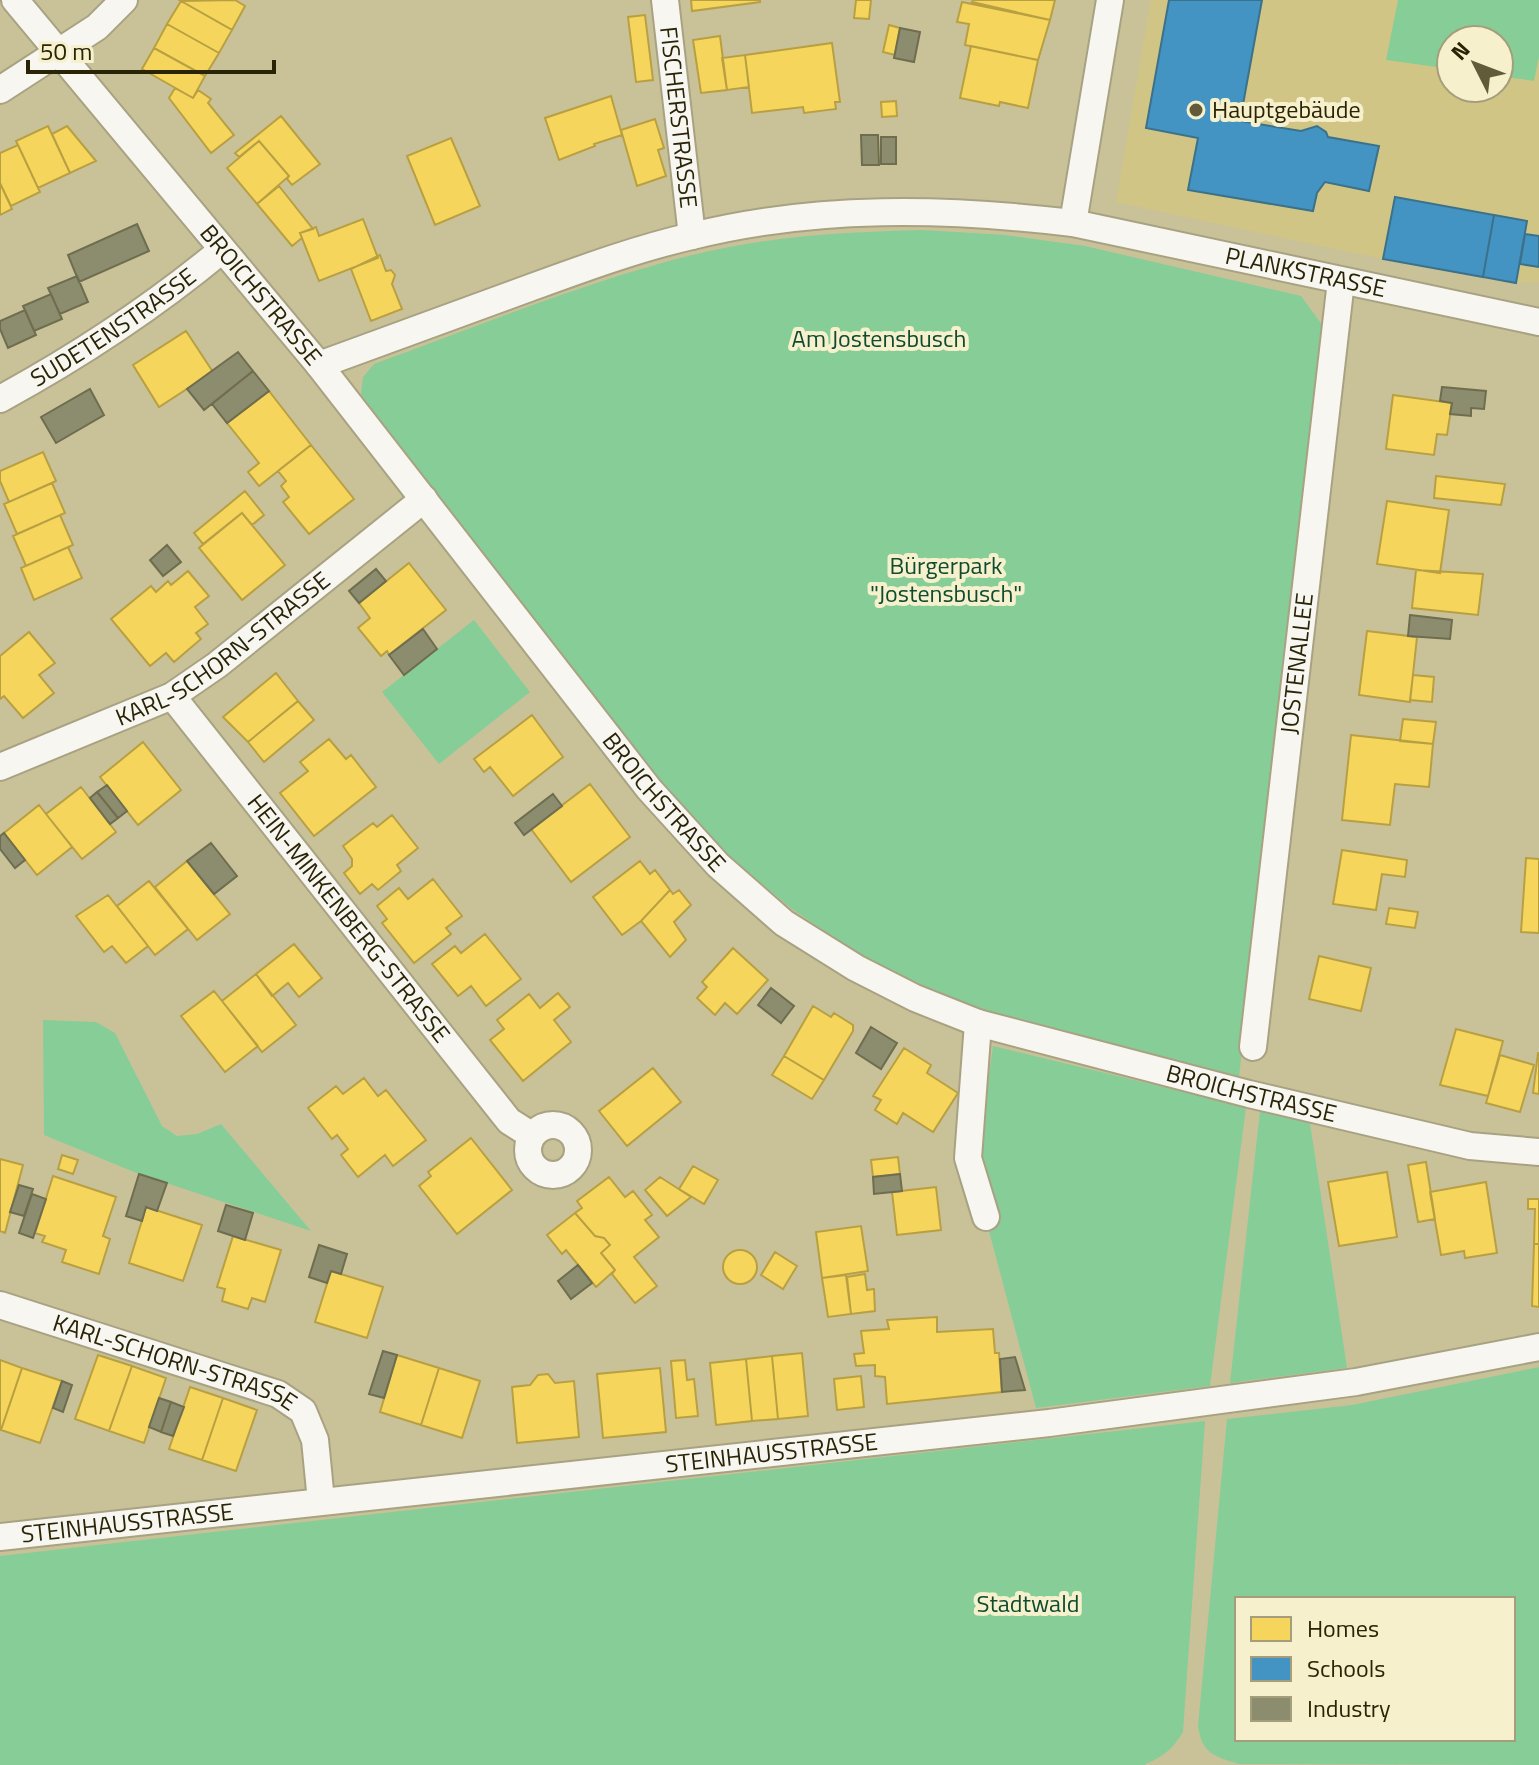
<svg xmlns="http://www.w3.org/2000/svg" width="1539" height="1765" font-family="'Titillium Web',sans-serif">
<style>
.built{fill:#d1c585;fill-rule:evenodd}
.green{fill:#87cd98;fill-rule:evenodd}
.homes{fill:#f6d55c;stroke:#b8a042;stroke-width:2}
.schools{fill:#4393c3;stroke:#3b728a;stroke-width:2}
.industry{fill:#8c8c6e;stroke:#6e6d4e;stroke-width:2}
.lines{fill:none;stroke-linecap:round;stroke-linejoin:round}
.minor-casing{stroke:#a8a282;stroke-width:30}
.minor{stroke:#f7f6f0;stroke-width:26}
.poi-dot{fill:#615b39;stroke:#f6f0cc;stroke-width:3}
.labels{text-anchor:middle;stroke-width:8;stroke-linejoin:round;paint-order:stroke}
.poi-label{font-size:24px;fill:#292405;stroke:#f6f0cc;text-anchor:start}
.street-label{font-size:24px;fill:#292405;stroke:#f6f0cc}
.park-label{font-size:24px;fill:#0e4b31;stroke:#f6f0cc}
</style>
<rect width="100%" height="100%" fill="#c9c299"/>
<path class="built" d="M1151 0H1539V282L1516 283 1383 259 1116 202ZM1451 40H1499V88H1451Z"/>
<path class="green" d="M1398 0H1539V57L1534 81 1499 76V40H1451V69L1386 60Z
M923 230 1005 235 1085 246 1301 296 1323 326 1239 1077 971 1008 865 958 792 909 726 854 660 782 437 500 361 394 363 377 374 364C479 326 584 282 692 255 768 236 846 232 923 230Z
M474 620 530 692 439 764 382 692Z
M43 1020 96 1022 115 1033 162 1126 177 1136 197 1134 221 1124 311 1231 139 1174 44 1135Z
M993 1046 1246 1107 1210 1386 1036 1408 989 1231 996 1228 980 1164 981 1135Z
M1260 1111 1310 1123 1347 1368 1230 1383Z
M1539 1367V1765L1239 1764C1214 1756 1202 1754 1198 1726L1227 1419 1352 1405ZM1237 1599H1513V1739H1237Z
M1205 1421 1183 1732C1172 1750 1163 1757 1143 1765H0V1556Z"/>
<path class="homes" d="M235 0 245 6 232 30 181 1Z
M691 0H760V2L692 11Z
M856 0H871L869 19 854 18Z
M973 0H1055L1050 20 972 2Z
M181 1 232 30 219 53 167 24Z
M962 2 1050 20 1038 60 965 45 969 24 957 22Z
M645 15 653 80 636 82 628 17Z
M167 24 219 53 205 76 154 48Z
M889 25 900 28 895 55 883 52Z
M720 36 727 90 701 93 693 40Z
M832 43 840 102H835L836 109 804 113 803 107 752 113 745 55Z
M971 46 1038 60 1028 108 1000 102 999 106 960 98Z
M154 48 205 76 193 98 142 69Z
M745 55 749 87 727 90 722 58Z
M175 88 193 98 198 90 211 99 208 103 234 135 211 153 169 98Z
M611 96 622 135 594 144 595 146 559 160 545 118Z
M896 101 897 116 882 117 881 102Z
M281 116 320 164 292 185 287 179 289 176 259 141 239 157 235 153Z
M655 119 664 148 658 150 666 176 637 186 621 130Z
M48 126 70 173 38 188 16 141Z
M67 126 96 161 70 173 52 134Z
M451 138 480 206 435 225 407 156Z
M259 141 289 176 257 204 227 168Z
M18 145 40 192 11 206 0 183V153Z
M0 183 12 209 0 215Z
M279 186 313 229 300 233 302 238 292 246 257 204Z
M363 219 378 258 319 281 300 233 316 227 319 236Z
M380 255 386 271 391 270 395 275 392 284 402 309 371 321 351 269Z
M186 331 213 372 159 407 133 365Z
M269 391 311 445 259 486 248 472 259 463 227 423Z
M1393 395 1452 403 1447 435 1437 434 1434 455 1386 449Z
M311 445 354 499 309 534 283 502 289 497 281 486 286 481 278 471Z
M43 452 56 481 9 502 0 481V471Z
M1436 476 1505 484 1501 505 1434 498Z
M52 483 65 513 17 534 4 504Z
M245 491 264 515 252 525 242 513 203 544 194 533Z
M1387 501 1449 510 1440 573 1377 564Z
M242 513 285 565 242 600 199 548Z
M60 515 73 545 26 566 13 536Z
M68 547 82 578 34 600 21 568Z
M409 563 446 610 389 655 387 651 381 656 358 628 370 618 359 603Z
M1416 570 1483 574 1478 615 1412 608Z
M188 571 209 596 195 607 208 624 196 633 201 639 174 662 166 653 150 666 111 619 151 586 156 592 168 581 171 585Z
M1367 631 1417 637 1410 702 1359 695Z
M29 632 55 663 39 675 54 693 23 718 4 696 0 699V656Z
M276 673 298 701 248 742 223 717Z
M1413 675 1434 677 1432 702 1410 700Z
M298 701 314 720 264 762 248 742Z
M532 715 563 757 513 796 490 767 484 772 474 759Z
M1403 719 1436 722 1433 744 1400 741Z
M1351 735 1433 744 1429 787 1395 784 1390 825 1342 820Z
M329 739 346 759 351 755 376 787 314 836 280 793 308 771 300 762Z
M143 742 181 790 138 825 100 777Z
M590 784 630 837 571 882 531 829Z
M81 787 116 832 82 859 46 814Z
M39 805 72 847 37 875 4 833Z
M392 815 418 848 397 865 401 871 378 890 372 884 360 894 344 873 352 866V859L343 846 373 823 377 827Z
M1342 850 1407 860 1405 877 1382 874 1376 910 1333 904Z
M1526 858 1539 859V933L1521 932Z
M187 861 230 914 197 940 155 887Z
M640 861 650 874 655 870 670 890 641 921 622 935 593 897Z
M433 879 462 916 446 928 451 934 414 963 382 923 387 919 377 906 399 888 408 899Z
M149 881 188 929 155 955 117 906Z
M670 890 673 894 679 890 691 905 674 922 686 940 670 957 641 921Z
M108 895 148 946 126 963 112 946 104 952 76 916Z
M1389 908 1418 912 1415 928 1386 924Z
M485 934 521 979 486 1006 471 986 458 996 432 964 455 946 461 953Z
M294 944 322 978 299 997 288 983 272 996 256 974Z
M733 948 768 980 737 1014 725 1003 715 1015 697 998 707 987 702 982Z
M1319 956 1371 968 1361 1011 1309 999Z
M256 974 296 1025 262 1052 222 1001Z
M214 991 258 1046 225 1072 181 1016Z
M558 993 570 1007 554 1020 571 1042 523 1081 490 1040 504 1029 497 1020 529 994 540 1008Z
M813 1006 831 1017 834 1013 853 1025V1031L824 1080 784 1056Z
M1456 1029 1503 1041 1488 1096 1440 1085Z
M904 1048 931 1065 927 1073 958 1093 933 1132 903 1113 897 1124 875 1110 881 1100 873 1096Z
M1538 1053H1539V1094L1533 1093Z
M1500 1055 1534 1065 1520 1112 1486 1103Z
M784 1056 824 1080 812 1099 772 1075Z
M653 1068 681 1102 627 1146 599 1111Z
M364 1078 378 1096 386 1090 426 1140 393 1166 385 1155 358 1177 341 1155 348 1149 337 1135 332 1139 308 1108 336 1086 343 1094Z
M471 1138 512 1190 457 1234 419 1186 431 1176 428 1172Z
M62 1155 78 1160 73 1174 58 1169Z
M898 1157 900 1174 873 1177 871 1160Z
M0 1159 23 1165 5 1233 0 1231Z
M1426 1162 1435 1219 1418 1222 1408 1165Z
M693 1166 718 1180 704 1204 679 1189Z
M1387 1172 1397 1237 1339 1246 1328 1182Z
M53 1176 116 1197 103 1236 110 1239 99 1274 62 1262 66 1250 42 1242 45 1236 35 1233Z
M609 1177 625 1197 633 1191 652 1215 645 1220 659 1237 634 1257 657 1286 635 1303 612 1274 615 1270 601 1253 610 1245 604 1238 595 1236 575 1213 582 1208 577 1201Z
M660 1177 691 1197 667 1216 645 1190Z
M1486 1182 1497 1253 1465 1258 1464 1251 1441 1255 1430 1192Z
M936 1187 941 1230 897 1235 892 1192Z
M1528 1199H1539V1244H1534L1535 1209H1528Z
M146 1207 202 1225 183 1281 129 1263Z
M575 1213 595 1236 604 1238 610 1245 601 1253 615 1270 596 1287 566 1250 562 1254 547 1235Z
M861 1226 868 1271 822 1278 816 1232Z
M233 1236 281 1250 265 1302 252 1298 248 1309 222 1301 225 1289 217 1287Z
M1534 1244H1539V1307L1532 1306Z
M723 1267a17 17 0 1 1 34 0a17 17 0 1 1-34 0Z
M775 1252 797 1266 783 1289 761 1275Z
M331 1271 383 1287 367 1338 315 1322Z
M865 1274 867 1290 874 1289 875 1311 851 1314 847 1277Z
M846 1275 851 1314 828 1317 822 1278Z
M937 1317V1332L993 1329 995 1353H999L1002 1392 887 1404 885 1377 875 1376V1365L856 1366 854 1354 864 1353 861 1331 889 1329 887 1320Z
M802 1353 808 1416 778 1419 772 1356Z
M98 1355 132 1366 109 1431 75 1419Z
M397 1355 439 1368 421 1425 380 1412Z
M772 1356 778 1419 752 1421 746 1359Z
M746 1359 752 1421 716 1425 710 1363Z
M0 1360 22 1368 1 1430H0Z
M685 1360 687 1380 694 1379 698 1416 676 1418 671 1361Z
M132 1366 166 1378 144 1443 109 1431Z
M22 1368 62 1381 40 1443 1 1430Z
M439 1368 480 1381 462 1438 421 1425Z
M660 1368 666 1432 603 1438 597 1374Z
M548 1374 555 1383 574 1381 579 1437 517 1443 512 1387 530 1385 538 1375Z
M861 1376 864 1407 837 1410 834 1379Z
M190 1387 223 1398 202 1460 169 1449Z
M223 1398 257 1410 236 1471 202 1460Z"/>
<path class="schools" d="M1169 0H1262L1240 121 1301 131 1317 126 1326 132 1328 137 1379 146 1369 191 1325 182 1317 193 1313 211 1188 190 1198 138 1146 128Z
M1395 197 1494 215 1483 277 1383 259Z
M1494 215 1527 221 1516 283 1483 277Z
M1525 234 1539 236V267L1520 264Z"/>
<path class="industry" d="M900 28 920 32 914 62 894 58Z
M861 135H878L879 165H862Z
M881 137H896V164H881Z
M137 224 149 251 79 282 68 255Z
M77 276 88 302 60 314 48 288Z
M51 294 62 319 34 331 23 306Z
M25 310 36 335 8 348 0 329V321Z
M238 352 253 371 204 410 187 389Z
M253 371 269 391 227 423 212 404Z
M1442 387 1486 391 1484 409 1471 408V416L1450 414 1452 403 1440 401Z
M90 389 104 415 56 443 41 417Z
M167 545 181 562 163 576 150 560Z
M376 569 386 581 359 603 349 591Z
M1410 615 1452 620 1450 639 1408 636Z
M423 629 437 649 404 675 389 655Z
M107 785 127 811 118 818 97 792Z
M97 792 118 818 110 824 90 798Z
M553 794 562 806 524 835 515 823Z
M4 833 25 860 15 868 0 849V836Z
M211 843 237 876 214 894 187 861Z
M771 988 794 1006 781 1023 758 1005Z
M871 1027 897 1043 881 1069 856 1053Z
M139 1174 167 1183 157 1211 146 1207 142 1221 126 1216Z
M900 1174 902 1191 874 1194 873 1177Z
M19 1185 33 1189 24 1216 10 1212Z
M32 1194 46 1199 33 1238 19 1233Z
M226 1205 253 1213 245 1240 218 1231Z
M319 1245 347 1254 341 1274 331 1271 327 1283 309 1277Z
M578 1265 592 1283 571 1299 558 1281Z
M383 1351 397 1355 384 1398 369 1394Z
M1015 1357 1025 1390 1002 1392 1000 1359Z
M62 1381 72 1385 63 1412 53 1408Z
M159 1398 171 1402 161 1432 149 1427Z
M171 1402 184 1407 173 1436 161 1432Z"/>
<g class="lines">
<defs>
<g id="minor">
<path id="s1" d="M15 0 319 365 649 789 718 865 784 923 856 968 915 998 978 1023 1249 1094 1470 1146 1539 1152"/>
<path id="s2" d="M665 0 692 236"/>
<path d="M0 90 97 27 124 0"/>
<path d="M1073 223 1110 0"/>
<path id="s3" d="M319 365C387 340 456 315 524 290 579 270 635 249 692 236 817 205 946 208 1073 223L1539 322"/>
<path id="s4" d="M0 399C79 356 153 307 222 250"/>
<path id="s5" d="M172 696 509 1121 531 1135"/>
<path id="s6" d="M0 767 172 696 217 665 424 499"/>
<path d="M978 1023 968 1158 986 1217"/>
<path id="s7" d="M1253 1047 1341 281"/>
<circle cx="553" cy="1150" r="25"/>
<path id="s8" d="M0 1305 278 1394 303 1411 315 1440 321 1501"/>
<path id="s9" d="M0 1537 1049 1423 1356 1382 1539 1347"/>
</g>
</defs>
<use href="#minor" class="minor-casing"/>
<use href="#minor" class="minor"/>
</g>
<circle class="poi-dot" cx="1196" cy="110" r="8"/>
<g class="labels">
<g class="poi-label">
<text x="1212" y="118">Hauptgebäude</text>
</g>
<g class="street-label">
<text dy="8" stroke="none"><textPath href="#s2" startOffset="118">FISCHERSTRASSE</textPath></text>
<text dy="8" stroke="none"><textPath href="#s3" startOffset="1016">PLANKSTRASSE</textPath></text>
<text dy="8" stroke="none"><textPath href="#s1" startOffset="384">BROICHSTRASSE</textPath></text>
<text dy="8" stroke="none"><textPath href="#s4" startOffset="134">SUDETENSTRASSE</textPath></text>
<text dy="8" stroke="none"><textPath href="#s6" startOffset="254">KARL-SCHORN-STRASSE</textPath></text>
<text dy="8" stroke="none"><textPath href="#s7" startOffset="386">JOSTENALLEE</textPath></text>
<text dy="8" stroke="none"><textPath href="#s1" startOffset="1032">BROICHSTRASSE</textPath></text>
<text dy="8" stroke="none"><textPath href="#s5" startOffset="284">HEIN-MINKENBERG-STRASSE</textPath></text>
<text dy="8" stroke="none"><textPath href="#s1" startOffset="1704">BROICHSTRASSE</textPath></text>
<text dy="8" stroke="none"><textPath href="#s8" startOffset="184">KARL-SCHORN-STRASSE</textPath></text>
<text dy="8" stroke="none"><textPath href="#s9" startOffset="776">STEINHAUSSTRASSE</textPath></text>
<text dy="8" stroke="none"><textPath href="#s9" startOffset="128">STEINHAUSSTRASSE</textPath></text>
</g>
<g class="park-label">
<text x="879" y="347">Am Jostensbusch</text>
<text x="946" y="574">Bürgerpark<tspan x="946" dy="28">"Jostensbusch"</tspan></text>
<text x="1028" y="1612">Stadtwald</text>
</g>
</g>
<rect x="1235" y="1597" width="280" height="144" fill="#f6f0cc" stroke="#a49e7c" stroke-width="2"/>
<rect x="1251" y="1617" width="40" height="24" fill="#f6d55c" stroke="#a49e7c" stroke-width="2"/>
<text x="1307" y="1637" font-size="24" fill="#292405">Homes</text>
<rect x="1251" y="1657" width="40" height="24" fill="#4393c3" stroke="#a49e7c" stroke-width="2"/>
<text x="1307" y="1677" font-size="24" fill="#292405">Schools</text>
<rect x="1251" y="1697" width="40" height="24" fill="#8c8c6e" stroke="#a49e7c" stroke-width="2"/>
<text x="1307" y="1717" font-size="24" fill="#292405">Industry</text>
<g transform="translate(1475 64) rotate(312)"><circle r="38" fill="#f6f0cc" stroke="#a49e7c" stroke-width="2"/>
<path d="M0-6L14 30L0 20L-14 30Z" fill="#615b39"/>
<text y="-12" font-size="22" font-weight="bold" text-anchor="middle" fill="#292405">N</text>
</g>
<path d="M28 60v12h246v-12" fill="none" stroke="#292405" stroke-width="4"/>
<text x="40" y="60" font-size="24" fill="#292405" stroke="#f6f0cc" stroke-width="6" paint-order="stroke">50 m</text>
</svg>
